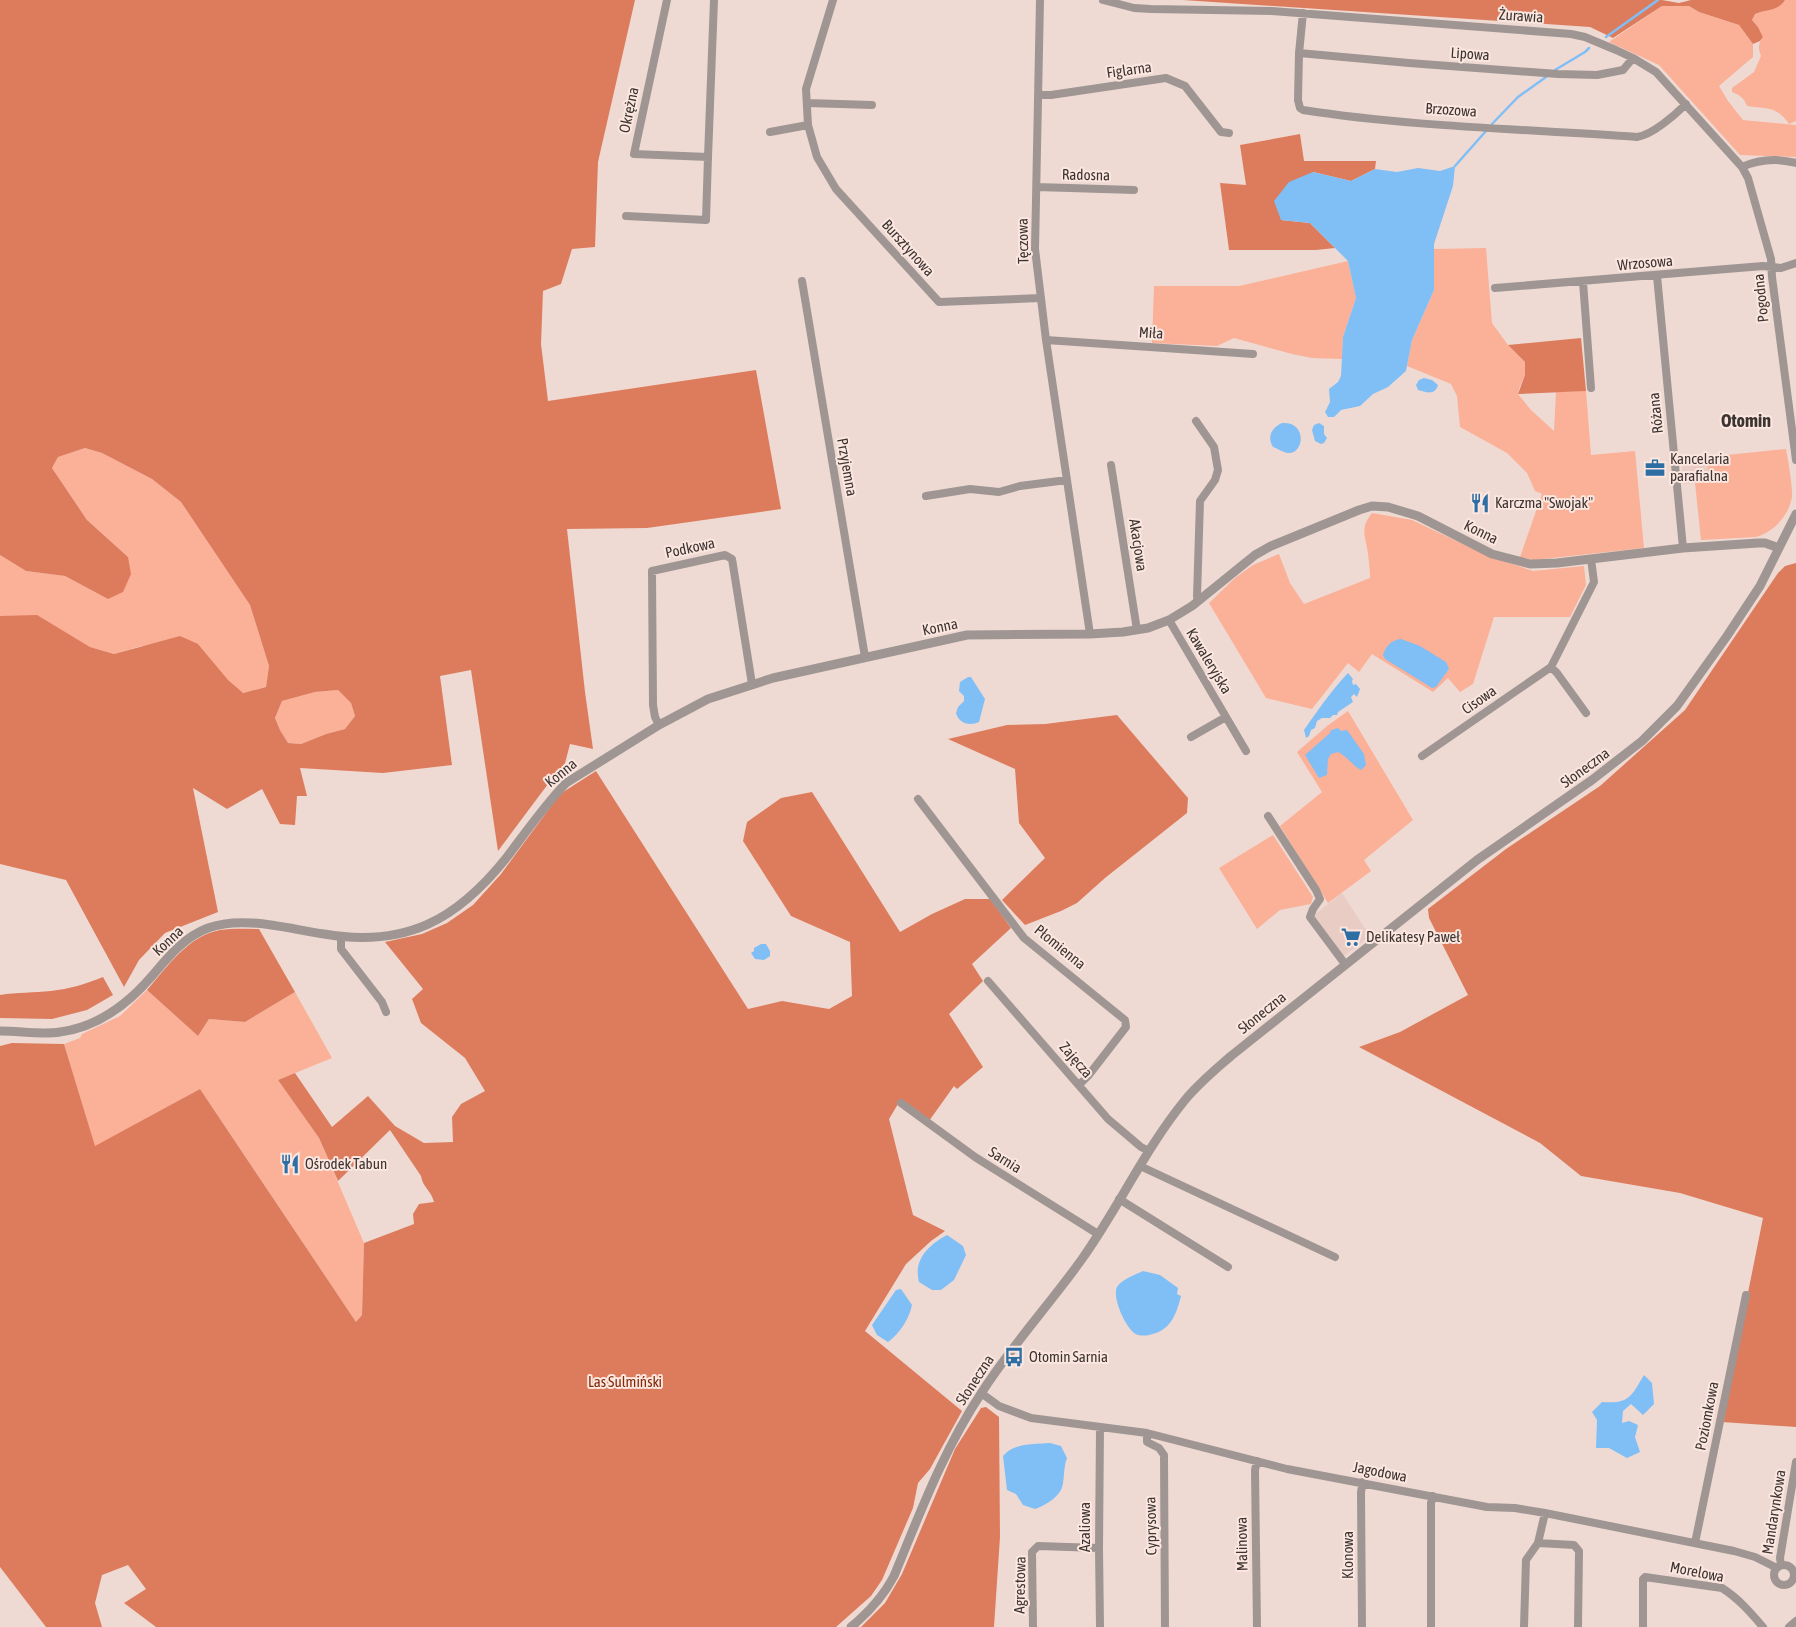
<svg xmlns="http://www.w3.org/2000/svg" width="1796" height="1627" font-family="'Asap Condensed',sans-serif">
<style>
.built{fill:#e9cdc4}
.green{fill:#fbb098}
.forest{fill:#dd7c5d;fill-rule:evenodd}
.water{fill:#80bef6}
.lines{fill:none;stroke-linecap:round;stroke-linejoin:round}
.stream{stroke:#80bef6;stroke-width:2.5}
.minor{stroke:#9f9693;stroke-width:8}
.tertiary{stroke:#9f9693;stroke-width:9}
.labels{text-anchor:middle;stroke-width:4;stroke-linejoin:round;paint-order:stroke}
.street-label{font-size:15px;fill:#3c3431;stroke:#fce7e0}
.poi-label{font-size:15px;fill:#3c3431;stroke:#fce7e0;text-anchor:start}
.park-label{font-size:15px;fill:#812a08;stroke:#fce7e0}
.quarter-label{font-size:18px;font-weight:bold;fill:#3c3431;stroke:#fce7e0}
</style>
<rect width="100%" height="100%" fill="#efdad3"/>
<path class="built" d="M1707 457 1709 482 1684 484 1681 459Z
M1342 893 1370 936 1344 956 1314 915Z"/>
<path class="green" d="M1785 0H1796V121L1789 124C1777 106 1767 109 1747 106 1744 98 1740 95 1732 92V88L1754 72 1761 56C1758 48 1758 44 1763 37L1758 27 1752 20 1755 14C1766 9 1778 10 1785 0Z
M1662 6H1689L1699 12 1739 25 1753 44V57L1719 86 1728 101 1743 120 1796 125V157L1740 155 1659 65 1609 42Z
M1486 248 1492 323 1508 345 1525 362V375L1519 389 1518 394 1531 410 1554 431 1556 392 1586 391 1591 455 1635 451 1644 548 1534 560 1520 557 1542 494 1535 491 1527 473 1507 453 1460 427 1457 396 1451 384 1407 366 1412 340 1434 290V249Z
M1348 261 1356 298 1343 337 1342 359 1312 358 1292 354 1234 338 1217 346 1152 343 1154 286H1239Z
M85 448 102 453 152 479 181 502 250 605 269 666 266 687 242 693 228 681 198 644 141 646 114 654 90 647 37 616H0V555L26 571 65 576 108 599 128 557 87 520 52 468 58 457Z
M1786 449C1788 460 1793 487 1792 497 1789 515 1774 532 1756 537L1701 540 1695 483 1709 482 1707 457Z
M1372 513 1412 520 1486 555 1533 571 1584 566 1586 585 1570 617H1494L1473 684 1460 692 1448 678 1433 692 1372 654 1359 672 1348 663 1312 709 1266 698 1209 603 1235 578 1253 565 1279 554 1290 583 1304 604 1370 578C1370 570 1369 562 1368 554 1366 537 1359 529 1372 513Z
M338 690 351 703 355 716 345 729 326 734 301 744 288 743 280 730 275 718 282 701 315 692Z
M1348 711 1413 820 1364 860 1371 871 1328 903 1280 826 1322 792 1297 752 1327 726Z
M1273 835 1313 897 1311 904 1280 910 1257 929 1219 868Z
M147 990 198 1036 209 1019 245 1022 295 992 332 1058 278 1080 319 1138 364 1243 362 1315 356 1322 200 1089 95 1147 64 1044 80 1038 82 1034 120 1016Z"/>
<path class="forest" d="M0 0H635L598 162 595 247 572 249 561 284 543 291 541 344 548 401 756 370 781 509 647 528 567 529 585 692 593 749 570 744 563 771 548 784 498 851 471 670 440 676 452 765 383 773 300 768 307 796H297L295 825 280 824 262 789 227 809 193 788 218 912 165 933 139 960 124 987 66 880 0 864V616L37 615 90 647 114 654 180 636 198 644 228 680 243 693 266 687 269 666 250 605 181 502 152 479 102 453 85 448 58 457 52 468 87 520 128 557 131 574 123 592 108 599 65 576 26 571 0 555ZM338 690 351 703 355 716 345 729 326 734 301 744 288 743 280 730 275 718 282 701 315 692Z
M1183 0H1662L1679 3 1691 0H1785C1778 11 1766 9 1755 14L1752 20 1758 27 1763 37 1760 41 1753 44 1739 25 1699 12 1689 6H1662L1613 38 1590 27Z
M1300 134 1304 161H1376L1375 169 1351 181 1313 172 1281 220 1310 223 1335 248 1316 250H1229L1220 183 1246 185 1240 145Z
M1581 338 1586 391 1518 394 1525 375V362L1508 345Z
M1796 563V1427L1722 1422 1763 1218 1680 1193 1581 1176 1540 1143 1359 1047 1400 1032 1468 995 1429 918 1428 909 1506 849 1600 786 1685 710 1778 573 1785 566Z
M1117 715 1188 798 1187 813 1105 878 1077 903 1061 911 1025 925 1002 900 1045 858 1019 823 1015 769 948 739 1007 725 1045 724Z
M596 771 748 1009 782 1001 829 1009 852 996 850 942 791 916 743 841 747 822 781 798 812 792 900 932 932 914 965 899H990L1011 928 972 964 983 981 949 1014 983 1067 957 1089 954 1086 929 1121 898 1104 889 1119 913 1215 945 1231 931 1241 906 1264 865 1331 962 1411 930 1469 918 1483 913 1508 882 1580 871 1596 836 1627H156L124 1603 146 1589 128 1565 102 1575 95 1603 102 1627H46L0 1567V1046L12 1043 64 1044 95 1146 200 1089 356 1322 362 1315 364 1243 414 1224 413 1214 419 1204 434 1202C431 1190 423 1188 421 1176L390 1130 338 1181 319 1138 278 1080 295 1073 332 1127 368 1096 395 1126 424 1143 453 1142 452 1117 461 1104 485 1091 465 1058 421 1023 412 999 423 989 385 942 422 934 447 923 473 905 501 874 560 794Z
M259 929 295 992 245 1022 209 1019 198 1036 147 990C168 966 188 936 220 930 233 928 247 929 259 929Z
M103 977 113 995 87 1010 52 1019 0 1018V995C17 992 34 993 51 991 69 989 86 984 103 977Z
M986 1407 999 1417 1000 1537 994 1627H861L885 1603 902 1574 955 1449 981 1408Z"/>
<path class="water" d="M1455 166 1453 186 1434 244V290L1412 340 1406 371 1388 387 1373 394 1360 406 1341 410 1334 417H1328L1325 412 1330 402 1329 389 1338 382 1341 376 1343 337 1356 298 1348 261 1310 223 1281 220 1274 201 1289 182 1313 172 1351 181 1375 169 1397 172 1418 168 1440 171Z
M1424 378 1432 380 1438 385C1435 396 1426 392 1418 390L1416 385 1419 380Z
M1282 423C1308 421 1304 455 1288 453 1285 453 1276 448 1273 447 1267 437 1271 428 1282 423Z
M1319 423 1324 426V434L1327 438 1324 443 1321 444 1315 441 1312 430 1314 425Z
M1401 639 1420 646 1446 662 1449 669 1436 687 1432 688 1385 659 1383 655C1386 646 1391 640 1401 639Z
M1348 673 1353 679 1352 681 1353 685 1356 684 1360 689 1357 697 1354 694 1351 697 1353 702 1338 712 1337 715H1333L1330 718H1322L1317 721 1315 728 1311 730 1309 736 1306 738 1304 730C1318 710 1331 691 1348 673Z
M968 677H971L985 699 979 722C970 726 959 724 956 713L958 707 964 701V696L959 691 960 682Z
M1338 728 1341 731 1347 730 1364 754 1366 765 1361 770C1355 768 1347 756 1338 752L1331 754 1328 759 1327 775 1319 778 1305 755 1330 733 1331 730Z
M761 944H766L770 951V956L764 960 755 959 751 953 754 951V948Z
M947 1235 963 1246 966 1255 954 1280 941 1290H932L919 1282C913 1259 929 1245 947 1235Z
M1143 1271 1160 1275 1178 1288 1177 1294 1181 1296C1176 1316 1170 1331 1149 1335 1144 1336 1138 1336 1134 1333 1125 1326 1112 1298 1117 1287 1122 1279 1135 1275 1143 1271Z
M901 1289 912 1305C909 1319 900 1333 888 1342L877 1335 872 1325 896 1290Z
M1644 1375 1652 1383 1654 1404 1643 1415 1631 1404 1623 1411 1622 1423 1629 1421 1638 1425 1635 1437 1640 1452 1627 1458 1609 1448H1596L1597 1420 1592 1412 1602 1402C1629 1404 1631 1397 1644 1375Z
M1050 1443 1061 1446 1067 1458C1063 1467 1065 1482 1061 1490 1056 1499 1044 1506 1035 1509L1023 1505 1016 1494 1007 1490 1003 1456C1014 1443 1034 1444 1050 1443Z"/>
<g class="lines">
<path class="stream" d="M1606 37 1658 0
M1555 70 1585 52 1589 48
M1492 124 1518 97 1546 77
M1455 166 1486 131"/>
<path class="minor" d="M667 0 634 154 708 157 714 0
M833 0 806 89 808 125 817 157 836 189 939 302 1041 298
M1040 0 1035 249 1046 340 1090 634
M1103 0 1134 8 1151 9 1272 11 1571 34 1585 37 1616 50 1633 58 1656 72 1742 167 1748 178 1771 259 1772 277 1796 460
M1303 13 1299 53 1298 100 1300 108 1303 110C1412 127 1527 129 1637 137 1652 135 1675 115 1686 104
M1299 53 1409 63 1558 74 1597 75 1623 70 1633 58
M1039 95H1051L1166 78 1185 86 1221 132 1229 133
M807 103 872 105
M770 132 808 125
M1742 167C1760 159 1777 158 1796 163
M1037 187 1134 190
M626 216 706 220 708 157
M1657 276 1683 548
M802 281 865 657
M1583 282 1591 388
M1495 288 1763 266 1781 268 1796 263
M1046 340 1253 354
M1196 421 1214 447 1218 470 1215 480 1200 501 1197 597 1200 600
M1111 465 1137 630
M926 496 970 489 999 492 1020 486 1067 480
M1169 620 1246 751
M1551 667 1557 673 1586 713
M659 725 655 717 653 705 652 571 725 555 732 559 752 684
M1191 737 1226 717
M1422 756 1551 667 1594 582 1591 559
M918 799 1024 938 1125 1020 1126 1027 1088 1076 1079 1085
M1268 816 1316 890 1320 899 1313 909 1310 917 1345 964
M341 937V949L382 1002 386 1012
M988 981 1108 1119 1141 1147 1149 1151
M901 1103 975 1157 1098 1234
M1140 1166 1335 1257
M1119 1199 1228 1267
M981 1393 999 1406 1031 1418 1147 1433 1287 1469 1487 1507 1515 1508 1545 1513 1734 1551 1755 1557 1777 1568
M1147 1433V1442L1159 1448 1164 1455 1165 1627
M1257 1461 1255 1470 1257 1627
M1538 1543 1574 1545 1579 1551 1578 1627
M1695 1543 1746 1295
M1774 1575a10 10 0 1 1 20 0a10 10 0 1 1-20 0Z
M1781 1565 1780 1558 1796 1462
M1033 1627 1032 1552 1038 1546 1099 1548
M1100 1627 1099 1548 1100 1428
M1362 1627 1361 1492 1363 1482
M1431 1627V1503L1433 1496
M1524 1627 1526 1560 1538 1543 1545 1513
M1643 1627V1579L1645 1577 1722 1588C1738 1598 1751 1613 1763 1627
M1789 1627 1796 1621"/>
<path class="tertiary" d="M0 1031C20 1031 41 1035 60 1032 98 1027 128 1004 152 976 168 957 184 937 208 928 243 915 288 929 324 934 406 948 457 920 507 857 526 832 544 806 566 783L659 725 708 699 773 678 967 635 1090 634 1123 632 1148 628 1169 620 1192 606 1255 555 1271 546 1359 510 1372 506 1388 507 1418 516 1492 554 1530 564 1557 563 1683 548 1758 543H1765L1779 548
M851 1627C869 1612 883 1597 894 1576 920 1513 944 1449 982 1392 1012 1345 1050 1304 1082 1259 1119 1207 1145 1149 1185 1100 1199 1083 1215 1070 1231 1056L1477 860 1592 780 1642 741 1677 706 1727 636 1760 586 1796 514"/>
</g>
<defs>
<symbol id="office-bare" viewBox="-9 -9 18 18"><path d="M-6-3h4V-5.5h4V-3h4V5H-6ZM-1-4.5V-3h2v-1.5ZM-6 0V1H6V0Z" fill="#2d6fa4" stroke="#fce7e0" stroke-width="2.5" paint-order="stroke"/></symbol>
<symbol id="restaurant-bare" viewBox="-9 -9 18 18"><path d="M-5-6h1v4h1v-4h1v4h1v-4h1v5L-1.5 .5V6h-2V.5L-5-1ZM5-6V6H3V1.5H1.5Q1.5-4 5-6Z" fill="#2d6fa4" stroke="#fce7e0" stroke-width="2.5" paint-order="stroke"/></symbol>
<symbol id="supermarket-bare" viewBox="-9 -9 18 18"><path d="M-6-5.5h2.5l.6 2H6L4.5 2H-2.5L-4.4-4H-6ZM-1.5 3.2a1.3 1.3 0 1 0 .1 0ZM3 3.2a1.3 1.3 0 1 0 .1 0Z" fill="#2d6fa4" stroke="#fce7e0" stroke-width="2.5" paint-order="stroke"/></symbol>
<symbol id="bus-bare" viewBox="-9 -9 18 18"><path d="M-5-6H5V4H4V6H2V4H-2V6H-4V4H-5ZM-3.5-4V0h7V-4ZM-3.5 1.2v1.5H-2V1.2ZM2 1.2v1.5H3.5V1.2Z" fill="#2d6fa4" stroke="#fce7e0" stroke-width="2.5" paint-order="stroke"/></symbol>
</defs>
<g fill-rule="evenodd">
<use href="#office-bare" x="1641" y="454" width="28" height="28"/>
<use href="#restaurant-bare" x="1466" y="489" width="28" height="28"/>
<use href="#supermarket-bare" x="1337" y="923" width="28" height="28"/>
<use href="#restaurant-bare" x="276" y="1150" width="28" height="28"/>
<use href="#bus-bare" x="1000" y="1343" width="28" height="28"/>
</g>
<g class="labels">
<g class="street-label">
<text transform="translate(1521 16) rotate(4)" y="5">Żurawia</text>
<text transform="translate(1470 54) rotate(4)" y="5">Lipowa</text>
<text transform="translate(1129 70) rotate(-8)" y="5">Figlarna</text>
<text transform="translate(629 110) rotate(-78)" y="5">Okrężna</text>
<text transform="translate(1451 110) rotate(4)" y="5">Brzozowa</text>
<text transform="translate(1086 175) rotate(1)" y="5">Radosna</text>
<text transform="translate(1023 241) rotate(-91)" y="5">Tęczowa</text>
<text transform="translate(908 248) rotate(48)" y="5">Bursztynowa</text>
<text transform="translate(1645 263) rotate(-5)" y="5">Wrzosowa</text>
<text transform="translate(1761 298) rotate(-96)" y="5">Pogodna</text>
<text transform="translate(1151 333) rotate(4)" y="5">Miła</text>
<text transform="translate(1656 413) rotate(-96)" y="5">Różana</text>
<text transform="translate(847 467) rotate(80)" y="5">Przyjemna</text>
<text transform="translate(1481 532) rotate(26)" y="5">Konna</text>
<text transform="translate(1138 545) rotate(81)" y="5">Akacjowa</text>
<text transform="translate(690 548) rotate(-12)" y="5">Podkowa</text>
<text transform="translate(940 627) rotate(-12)" y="5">Konna</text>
<text transform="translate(1209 661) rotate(59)" y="5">Kawaleryjska</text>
<text transform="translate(1479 700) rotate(-35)" y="5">Cisowa</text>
<text transform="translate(1585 768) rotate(-36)" y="5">Słoneczna</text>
<text transform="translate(561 773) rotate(-39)" y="5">Konna</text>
<text transform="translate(168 941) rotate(-43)" y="5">Konna</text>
<text transform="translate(1060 947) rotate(39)" y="5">Płomienna</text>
<text transform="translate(1262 1013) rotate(-39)" y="5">Słoneczna</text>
<text transform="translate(1076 1060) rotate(49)" y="5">Zajęcza</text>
<text transform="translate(1005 1160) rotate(32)" y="5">Sarnia</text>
<text transform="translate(975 1380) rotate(-57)" y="5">Słoneczna</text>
<text transform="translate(1707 1416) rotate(-79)" y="5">Poziomkowa</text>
<text transform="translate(1380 1472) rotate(11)" y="5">Jagodowa</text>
<text transform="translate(1774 1512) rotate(-81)" y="5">Mandarynkowa</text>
<text transform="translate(1151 1526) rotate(-91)" y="5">Cyprysowa</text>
<text transform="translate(1085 1527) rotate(-90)" y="5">Azaliowa</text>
<text transform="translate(1242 1544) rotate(-91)" y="5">Malinowa</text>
<text transform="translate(1348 1555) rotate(-90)" y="5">Klonowa</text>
<text transform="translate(1697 1572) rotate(11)" y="5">Morelowa</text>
<text transform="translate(1020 1585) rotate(-89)" y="5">Agrestowa</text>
</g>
<g class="poi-label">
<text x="1670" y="464">Kancelaria<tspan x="1670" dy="17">parafialna</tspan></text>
<text x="1495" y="508">Karczma "Swojak"</text>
<text x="1366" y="942">Delikatesy Paweł</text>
<text x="305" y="1169">Ośrodek Tabun</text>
<text x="1029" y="1362">Otomin Sarnia</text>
</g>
<g class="park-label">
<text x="625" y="1387">Las Sulmiński</text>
</g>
<g class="quarter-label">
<text x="1746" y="427">Otomin</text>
</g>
</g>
</svg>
